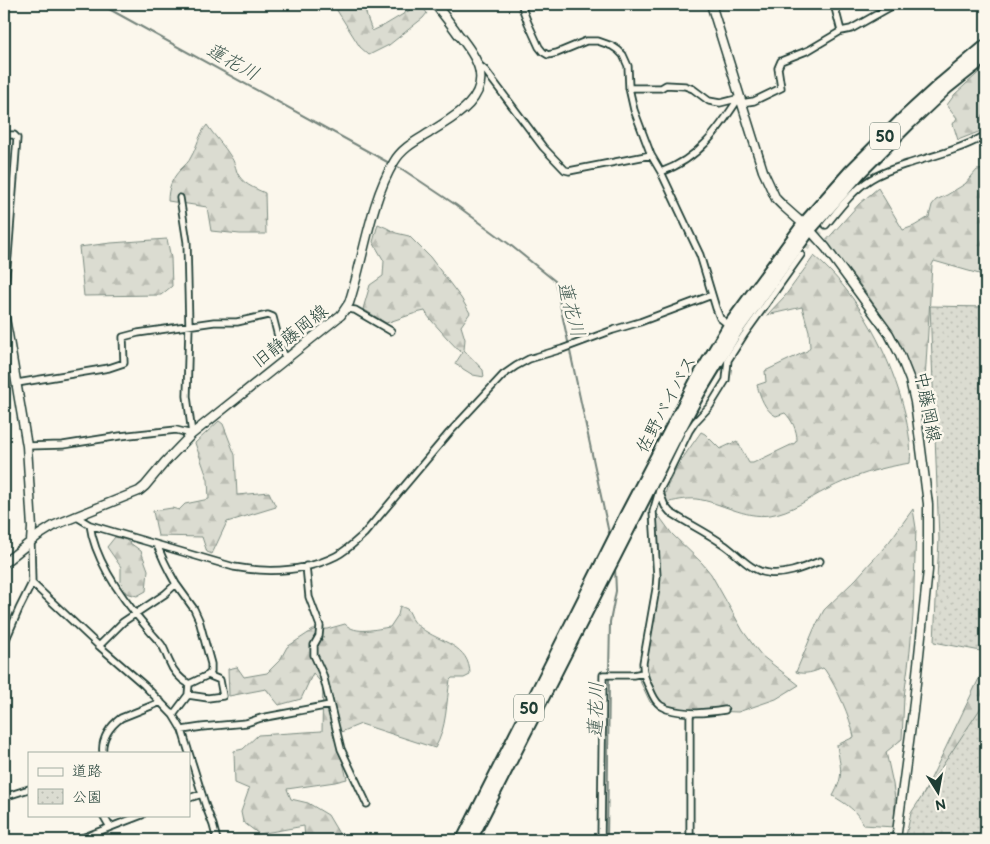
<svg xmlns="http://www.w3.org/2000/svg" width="990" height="844" font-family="'Balsamiq Sans','Klee One',sans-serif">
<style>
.forest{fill:url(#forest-firs);stroke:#7d8c82}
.park{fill:url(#park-dots);stroke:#7d8c82}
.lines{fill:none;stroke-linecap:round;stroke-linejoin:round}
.stream{stroke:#74847b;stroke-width:2}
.street-tunnel{stroke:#cfd2c7;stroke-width:5.5;stroke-dasharray:5.5 3;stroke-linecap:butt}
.street-casing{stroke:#1f3d34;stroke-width:9}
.secondary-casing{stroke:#1f3d34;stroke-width:11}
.highway-casing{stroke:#1f3d34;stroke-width:14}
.street{stroke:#fbf7ec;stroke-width:5.5}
.secondary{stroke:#fbf7ec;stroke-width:8}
.highway{stroke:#fbf7ec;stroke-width:10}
.labels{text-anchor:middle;stroke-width:5;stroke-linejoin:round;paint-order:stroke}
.shield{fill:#fbf7ec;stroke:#61756b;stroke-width:1}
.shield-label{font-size:16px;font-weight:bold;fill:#1f3d34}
.street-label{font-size:18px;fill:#1f3d34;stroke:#fbf7ec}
.water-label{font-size:19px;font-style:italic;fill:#425b52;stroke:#fbf7ec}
</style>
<defs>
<pattern id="forest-firs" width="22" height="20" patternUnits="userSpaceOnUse" patternTransform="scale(1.25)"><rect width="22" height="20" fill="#dbdcd1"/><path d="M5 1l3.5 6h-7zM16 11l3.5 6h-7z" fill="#bcbeb4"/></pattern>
<pattern id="park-dots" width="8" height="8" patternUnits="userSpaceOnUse" patternTransform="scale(1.25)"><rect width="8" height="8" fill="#dbdcd1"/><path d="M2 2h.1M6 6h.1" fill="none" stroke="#bcbeb4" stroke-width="1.8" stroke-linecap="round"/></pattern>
</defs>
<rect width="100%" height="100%" fill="#fbf7ec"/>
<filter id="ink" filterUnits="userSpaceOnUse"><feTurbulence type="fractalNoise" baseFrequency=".02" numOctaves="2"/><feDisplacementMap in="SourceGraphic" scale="10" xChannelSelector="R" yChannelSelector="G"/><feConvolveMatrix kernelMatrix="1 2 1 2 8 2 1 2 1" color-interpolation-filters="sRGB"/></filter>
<g filter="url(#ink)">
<path class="forest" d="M333 4H364L367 17 372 31 385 25 420 4 427 13 423 18 389 45 369 55 360 47Z
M986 66V129L958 140 953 124 957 118 947 105 955 94Z
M207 125C214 136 224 145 231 157 234 161 235 166 237 172 242 184 254 188 265 193L266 234H240L211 231 207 207 168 201C168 188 172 178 181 169 185 165 189 162 191 157 197 147 199 134 207 125Z
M986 169V276L934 261 932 265 924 397C925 409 926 420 923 432L922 420 917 397 904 358 888 325 867 294 851 273 824 243 859 204 878 188 903 230 914 226 929 217 932 205 936 200 947 195 965 184 977 170Z
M378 224 387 228 396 233 409 236 430 257 461 298 470 313 461 326 465 339 464 350 483 370 484 377 473 375 455 364 462 353C454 346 447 338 440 330 434 323 429 319 425 311L416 313 386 323 363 309 370 285 383 276 384 261 373 242Z
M167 239 171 258 172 286 161 295 84 296 79 247 111 243Z
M814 256C858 292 892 359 905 413 908 430 912 446 910 463 879 468 855 475 826 490 808 499 791 512 770 515 744 519 721 502 696 499 685 498 675 501 665 503 661 485 690 448 701 432L705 434 720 449 737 441 749 463H753L795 443 797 440C797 430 792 420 785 413L776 416C765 411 760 396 757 385L766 382 765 371 807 351 810 347 809 331 802 307 767 315 785 296Z
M219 421 223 424 235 455 237 495 269 492 276 507 227 522 212 554 207 552 202 537 158 536 153 511 172 508 179 510 185 504 209 499 208 480 195 443Z
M913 509 916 528 913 615 910 651 904 697 902 739 886 752 893 784 895 799 894 827 863 825C857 810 846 804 833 796 845 774 840 768 837 745L854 737C850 716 837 688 825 670L823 668C814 672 805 675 796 672L814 629 824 610 856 579 889 542Z
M657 514 659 516 672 534 702 563 711 574 743 631 754 646 762 656 799 685 776 699 738 712 661 709 650 702 638 677V673L646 636 654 582 652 538Z
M115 537 126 540 141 551 148 570 146 591 137 596 126 593 121 582V567L107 547Z
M400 606C402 607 405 608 407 609 410 612 411 616 413 620 415 623 418 626 421 628 440 643 470 644 470 675L464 678H452L450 680C446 703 447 728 435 748L361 724 336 734 347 779 335 782 287 789 291 799 308 803 328 815 341 837 339 840H305L304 826 259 834 243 822 241 812 249 789 235 783 234 751 243 749 258 735 322 731 323 685 313 673 301 699 279 705 266 689 229 696 228 669 237 667 244 677 267 673 280 660 287 647 313 630 327 629 345 624C356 635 375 629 390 627L398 615Z
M986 664V840H914L922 797Z"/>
<path class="park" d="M930 306 986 307V652L934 642 939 539Z
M986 700V840H905L911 813Z"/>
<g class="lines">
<path class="stream" d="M100 4 391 164
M395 166 402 169 456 205 509 244 555 281 610 538
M609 672 610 622 616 591 615 568
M607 840 609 677"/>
<path class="street-tunnel" d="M801 255 826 225"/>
<defs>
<path id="street" d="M522 4 523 10 528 23 539 47 543 52 548 55 557 53 586 41H598L612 46 618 50 623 55 628 66 629 88 634 110 651 155 661 172 700 255 716 308 720 318 730 326
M834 4 841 31
M479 65 485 70 543 147 565 170 569 171 651 155
M629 88H661L666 85 685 86 693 89 709 101 720 103 740 98
M741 103 754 101 781 88 778 68 781 61 809 50 841 31 851 29 890 7 892 4
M4 135H14L17 138 8 256 4 293
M661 172C699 159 718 130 739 98
M826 225C839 209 853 190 871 179 882 172 895 168 907 164 934 156 962 149 986 135
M346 309 355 310 391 331
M17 383 109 368 124 363 123 337 138 333 214 322H237L268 315 273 317 281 348 286 359
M27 446 63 445 120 436 176 430 192 434 187 396 189 326 187 242 180 198
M659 491 665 506 670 512C687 523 706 532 723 544 737 553 750 571 768 573 785 576 805 567 820 561
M75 516 90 525 234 567C268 573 304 572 336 556 346 551 355 542 364 534L449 433 503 375 516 366 529 359 562 349 613 330 640 322 712 295
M90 525C95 562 124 601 148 629 152 634 157 639 161 644 165 649 166 655 169 661 173 671 180 679 189 684L188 695
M31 541 32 583 99 646 144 685 173 715 182 730 189 753
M157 545 164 561 170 573 176 584 194 609 199 620 211 664V672L208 675 189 684
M306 566 309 597 320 626 319 636 314 645V655L323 675 341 749 367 804
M4 644 19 609 32 583
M99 646 123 622 165 594 176 584
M725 710C706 713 687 715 667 709 666 708 661 706 660 705 656 702 652 694 650 689 645 680 643 673 643 663L656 589 657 576 653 512 659 491 667 476 689 431 695 422 710 406 726 380 728 360 744 335 801 255
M173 715 188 695 208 698 223 696 220 680 208 675
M182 730 202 727 246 723 261 718 330 705
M103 753C101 739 110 726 121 718L161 702
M189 753 206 807 213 825 217 840
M4 797 29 789
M189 798 202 794
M103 815 110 827
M77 840 142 815
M601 840 603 675H633L643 673
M690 840V713"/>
<path id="secondary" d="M711 4 763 171 776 199 783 206 810 230 826 248 889 334 900 355 910 380 915 402 928 504V570L913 711 896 840
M4 314 8 334 27 446 32 528 31 541
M4 563 39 535 55 525 139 491 145 486 165 462 192 434 341 315 349 303C364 258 370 202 394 162 402 148 416 141 429 133 442 124 458 116 469 104 492 79 476 56 458 34 451 24 443 14 435 4"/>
<path id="highway" d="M462 840 626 514 695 382 729 325 803 224 850 171 905 116 941 83 986 45
M471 840 678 433 700 392 737 331 810 230 861 172 910 123 947 88 986 57"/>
</defs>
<use href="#street" class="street-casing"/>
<use href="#secondary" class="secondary-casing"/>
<use href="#highway" class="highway-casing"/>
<use href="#street" class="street"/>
<use href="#secondary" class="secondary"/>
<use href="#highway" class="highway"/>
</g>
</g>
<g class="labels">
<g class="shield">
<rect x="870" y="122.5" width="30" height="27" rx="4"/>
<rect x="514" y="694.5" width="30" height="27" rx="4"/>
</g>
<g class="shield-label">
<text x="885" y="142">50</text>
<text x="529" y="714">50</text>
</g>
<g class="street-label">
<text transform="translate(290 336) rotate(-38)" y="6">旧静藤岡線</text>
<text transform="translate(666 404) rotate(-62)" y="6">佐野バイパス</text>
<text transform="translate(928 407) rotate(79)" y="6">中藤岡線</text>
</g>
<g class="water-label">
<text transform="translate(233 61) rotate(29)" y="7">蓮花川</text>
<text transform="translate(572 309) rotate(75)" y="7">蓮花川</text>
<text transform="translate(595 710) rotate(-89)" y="7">蓮花川</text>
</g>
</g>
<rect width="990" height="844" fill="none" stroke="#fbf7ec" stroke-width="20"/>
<rect x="10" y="10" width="970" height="824" fill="none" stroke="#1f3d34" stroke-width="2" filter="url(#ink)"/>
<rect x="28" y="752" width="162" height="65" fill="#fbf7ec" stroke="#a3ada2"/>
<rect x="38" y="768" width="25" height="8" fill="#fbf7ec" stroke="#a3ada2"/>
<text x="72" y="776" font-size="15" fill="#1f3d34">道路</text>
<rect x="38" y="789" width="25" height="15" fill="url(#park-dots)" stroke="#a3ada2"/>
<text x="72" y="802" font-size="15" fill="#1f3d34">公園</text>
<g transform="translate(938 792) rotate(169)" stroke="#fbf7ec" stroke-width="4" paint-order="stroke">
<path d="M0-4L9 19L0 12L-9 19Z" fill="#1f3d34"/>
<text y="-8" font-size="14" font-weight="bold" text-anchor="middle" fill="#1f3d34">N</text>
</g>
</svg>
